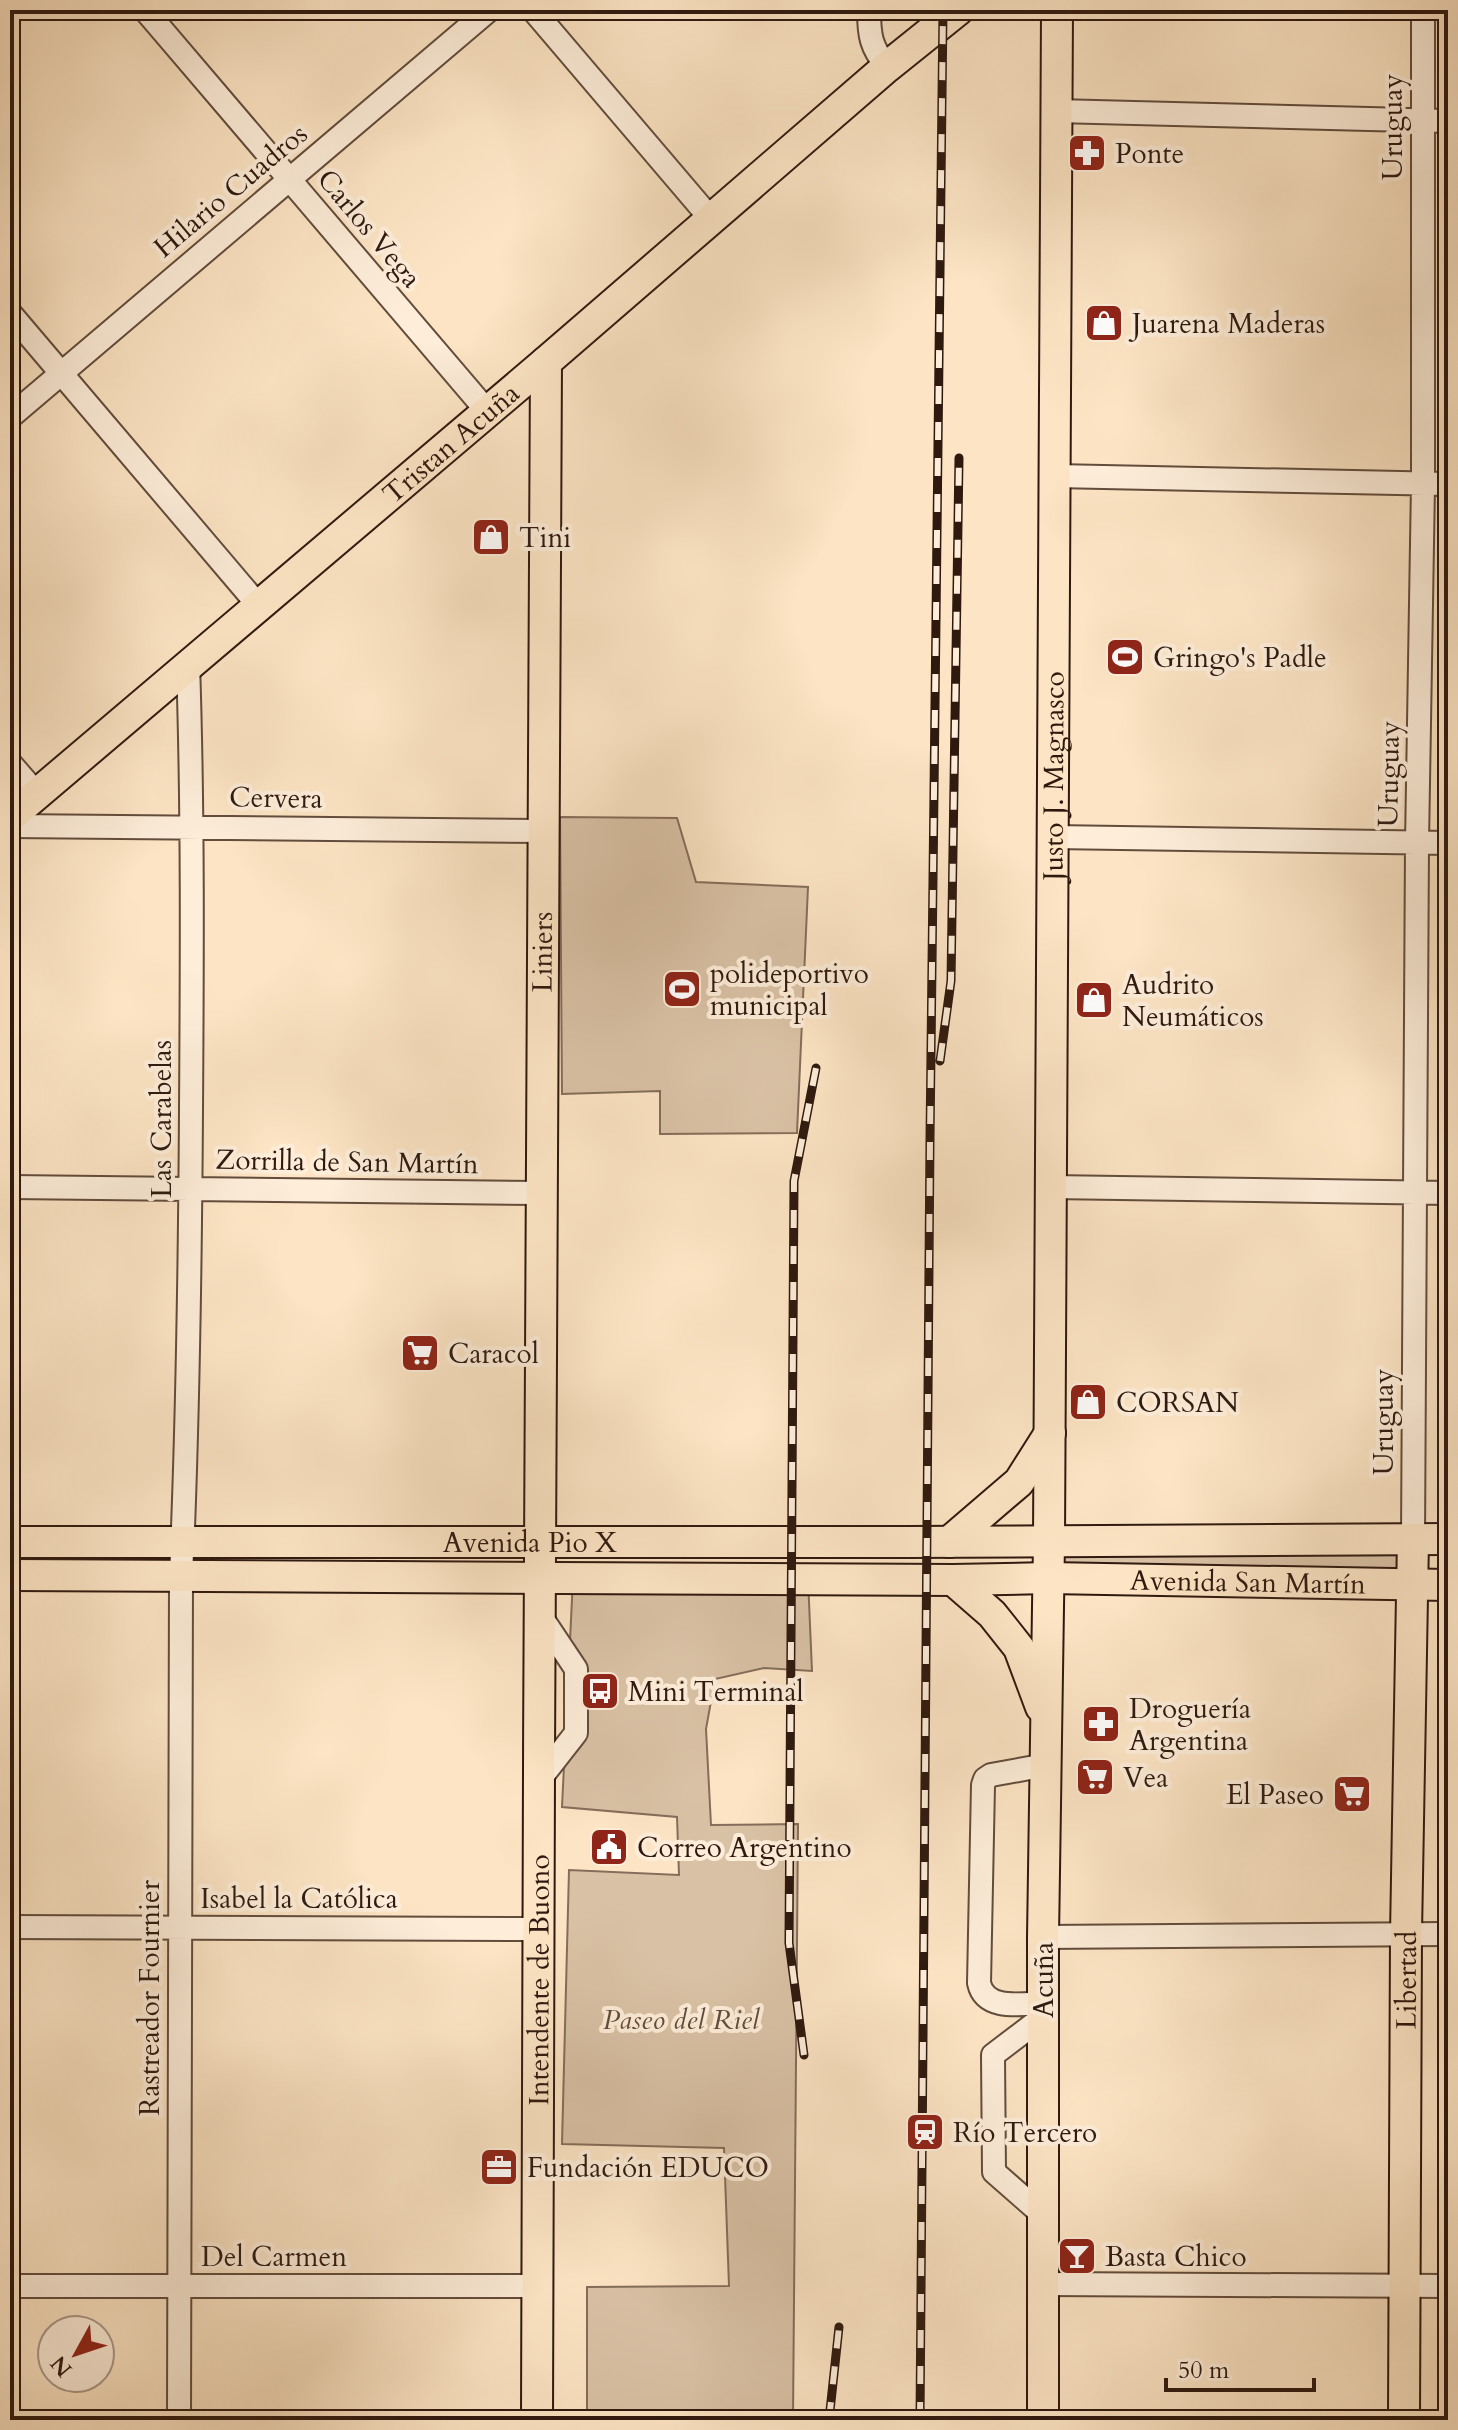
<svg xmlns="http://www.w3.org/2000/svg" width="1458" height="2430" font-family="Cardo,serif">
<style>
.green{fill:#d9c1a5;stroke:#846d5a;stroke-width:2}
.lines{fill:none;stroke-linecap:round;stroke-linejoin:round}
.minor-casing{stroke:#624c3c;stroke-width:26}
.major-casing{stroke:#2f190f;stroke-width:34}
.minor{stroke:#fdedd9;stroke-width:22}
.major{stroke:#fce4c4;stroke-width:30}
.rail-casing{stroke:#2f190f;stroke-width:9}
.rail{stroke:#fdedd9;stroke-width:6;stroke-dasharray:18;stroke-linecap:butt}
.labels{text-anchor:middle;stroke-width:8;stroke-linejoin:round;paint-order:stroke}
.street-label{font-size:28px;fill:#2f190f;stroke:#fdedd9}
.poi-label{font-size:28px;fill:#2f190f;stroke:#fdedd9;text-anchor:start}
.park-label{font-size:28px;font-style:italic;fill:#624b3c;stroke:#fdedd9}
</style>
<rect width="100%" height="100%" fill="#fce4c4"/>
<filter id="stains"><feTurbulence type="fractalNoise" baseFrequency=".0025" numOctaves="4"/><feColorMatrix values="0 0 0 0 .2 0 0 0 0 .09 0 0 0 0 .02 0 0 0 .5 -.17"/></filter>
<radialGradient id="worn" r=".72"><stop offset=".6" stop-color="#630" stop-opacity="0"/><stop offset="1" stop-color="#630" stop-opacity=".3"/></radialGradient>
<path class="green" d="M560 817 677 818 696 882 808 887 797 1133 660 1134V1091L562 1094Z
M1413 1539 1412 1585 1049 1578V1541Z
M573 1578 808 1579 812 1671 764 1668 715 1679 706 1729 711 1825 798 1824 793 2420H587V2287L729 2286 724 2148 562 2144 569 1870 679 1875 677 1817 562 1807Z"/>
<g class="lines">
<defs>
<path id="minor" d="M145 10 487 411
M533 10 711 219
M869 10C869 36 871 47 887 67
M1056 111 1448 121
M10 313 259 606
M10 417 489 10
M1055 476 1448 484
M10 763 36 793
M10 826 541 831
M1053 837 1448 843
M10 1187 539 1193
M1051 1187 1448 1193
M1413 1539 1417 843 1423 484V10
M540 1779 576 1733V1669L540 1615
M10 1927 539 1929
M1043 1937 1448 1934
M1043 2003C1021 2004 985 2011 979 1983L983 1785 985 1779 991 1775 1046 1765
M1043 2215 994 2172 993 2055 1043 2017
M1044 2284 1448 2286
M10 2286H538
M179 2420 181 1576C188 1421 190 1266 191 1111 192 961 193 813 188 663"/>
<g id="major">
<path id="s1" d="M10 817 546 362 887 67 958 10"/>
<path id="s2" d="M10 1542H908L1448 1539"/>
<path d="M949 1542 1019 1482 1050 1433"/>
<path id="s3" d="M10 1575 953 1580 1049 1578 1448 1585"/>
<path d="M953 1580 992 1614 1019 1648 1041 1707"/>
<path id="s4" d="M537 2420C540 1734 539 1048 546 362"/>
<path id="s5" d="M1043 2420V1937L1049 1541 1057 10"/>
<path id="s6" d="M1404 2420 1406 1934 1413 1539"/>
</g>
</defs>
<use href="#minor" class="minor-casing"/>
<use href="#major" class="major-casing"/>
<use href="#minor" class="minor"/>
<use href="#major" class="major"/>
<defs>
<path id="rail" d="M940 1061 951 981 959 458
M804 2055 789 1943 794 1181 816 1068
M829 2420 839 2327
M920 2420 930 1139 943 10"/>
</defs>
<use href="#rail" class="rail-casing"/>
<use href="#rail" class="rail"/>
</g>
<defs>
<symbol id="pharmacy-square" viewBox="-11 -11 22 22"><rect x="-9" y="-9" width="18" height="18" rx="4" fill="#8f2418" stroke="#fdedd9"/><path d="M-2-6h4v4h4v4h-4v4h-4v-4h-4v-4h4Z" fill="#fff"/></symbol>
<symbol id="shop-square" viewBox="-11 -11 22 22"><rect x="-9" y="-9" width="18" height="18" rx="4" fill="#8f2418" stroke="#fdedd9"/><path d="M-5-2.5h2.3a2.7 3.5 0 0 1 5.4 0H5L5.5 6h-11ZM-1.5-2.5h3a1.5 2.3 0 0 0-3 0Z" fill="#fff"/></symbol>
<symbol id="stadium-square" viewBox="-11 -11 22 22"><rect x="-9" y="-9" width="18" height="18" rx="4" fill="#8f2418" stroke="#fdedd9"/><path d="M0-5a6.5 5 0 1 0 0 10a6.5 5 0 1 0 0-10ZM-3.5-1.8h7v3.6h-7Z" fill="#fff"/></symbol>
<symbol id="supermarket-square" viewBox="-11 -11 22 22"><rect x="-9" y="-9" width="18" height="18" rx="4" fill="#8f2418" stroke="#fdedd9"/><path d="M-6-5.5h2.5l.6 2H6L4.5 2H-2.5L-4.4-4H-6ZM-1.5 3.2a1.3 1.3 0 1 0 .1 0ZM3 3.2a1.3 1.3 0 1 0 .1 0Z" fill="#fff"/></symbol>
<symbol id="bus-square" viewBox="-11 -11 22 22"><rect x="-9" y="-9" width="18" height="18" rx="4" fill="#8f2418" stroke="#fdedd9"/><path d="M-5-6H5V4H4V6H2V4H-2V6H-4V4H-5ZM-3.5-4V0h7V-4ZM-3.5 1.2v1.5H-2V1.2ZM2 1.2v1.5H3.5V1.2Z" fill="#fff"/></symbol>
<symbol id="civic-square" viewBox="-11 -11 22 22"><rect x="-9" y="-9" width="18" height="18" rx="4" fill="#8f2418" stroke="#fdedd9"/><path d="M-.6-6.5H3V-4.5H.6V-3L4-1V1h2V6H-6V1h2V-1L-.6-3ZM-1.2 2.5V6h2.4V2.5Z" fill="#fff"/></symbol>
<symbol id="station-square" viewBox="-11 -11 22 22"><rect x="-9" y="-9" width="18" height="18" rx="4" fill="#8f2418" stroke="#fdedd9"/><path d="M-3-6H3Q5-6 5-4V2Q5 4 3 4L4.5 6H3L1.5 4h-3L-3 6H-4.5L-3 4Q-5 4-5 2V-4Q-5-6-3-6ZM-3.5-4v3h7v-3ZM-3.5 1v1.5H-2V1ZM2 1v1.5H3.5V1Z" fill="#fff"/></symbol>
<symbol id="office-square" viewBox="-11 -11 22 22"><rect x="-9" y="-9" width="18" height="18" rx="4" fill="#8f2418" stroke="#fdedd9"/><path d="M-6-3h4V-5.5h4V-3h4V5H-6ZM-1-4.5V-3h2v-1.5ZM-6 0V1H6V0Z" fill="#fff"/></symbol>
<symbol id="bar-square" viewBox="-11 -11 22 22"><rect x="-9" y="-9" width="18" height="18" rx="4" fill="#8f2418" stroke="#fdedd9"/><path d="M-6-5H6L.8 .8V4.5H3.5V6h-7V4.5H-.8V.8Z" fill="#fff"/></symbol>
</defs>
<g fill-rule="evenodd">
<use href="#pharmacy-square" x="1065" y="131" width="44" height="44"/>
<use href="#shop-square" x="1082" y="301" width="44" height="44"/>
<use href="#shop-square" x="469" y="515" width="44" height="44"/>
<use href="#stadium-square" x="1103" y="635" width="44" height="44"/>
<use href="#stadium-square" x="660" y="967" width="44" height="44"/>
<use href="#shop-square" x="1072" y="978" width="44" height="44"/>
<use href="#supermarket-square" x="398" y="1331" width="44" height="44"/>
<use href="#shop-square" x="1066" y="1380" width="44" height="44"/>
<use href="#bus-square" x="578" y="1669" width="44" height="44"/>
<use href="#pharmacy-square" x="1079" y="1702" width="44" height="44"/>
<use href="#supermarket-square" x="1073" y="1755" width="44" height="44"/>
<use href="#supermarket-square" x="1330" y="1772" width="44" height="44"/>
<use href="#civic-square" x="587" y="1825" width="44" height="44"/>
<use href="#station-square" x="903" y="2110" width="44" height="44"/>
<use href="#office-square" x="477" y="2145" width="44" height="44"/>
<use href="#bar-square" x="1055" y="2234" width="44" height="44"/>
</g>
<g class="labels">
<g class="street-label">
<text transform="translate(1392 127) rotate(-90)" y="10">Uruguay</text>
<text transform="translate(230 190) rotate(-40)" y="10">Hilario Cuadros</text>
<text transform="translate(370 228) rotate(50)" y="10">Carlos Vega</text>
<text dy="10" stroke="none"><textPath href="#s1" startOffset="578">Tristan Acuña</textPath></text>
<text transform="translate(1388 774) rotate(-89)" y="10">Uruguay</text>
<text dy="10" stroke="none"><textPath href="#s5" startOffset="1644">Justo J. Magnasco</textPath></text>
<text transform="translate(276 797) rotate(1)" y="10">Cervera</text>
<text dy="10" stroke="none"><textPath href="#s4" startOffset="1468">Liniers</textPath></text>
<text transform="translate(161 1119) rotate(-90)" y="10">Las Carabelas</text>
<text transform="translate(347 1161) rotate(1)" y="10">Zorrilla de San Martín</text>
<text transform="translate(1383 1422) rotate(-90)" y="10">Uruguay</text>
<text dy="10" stroke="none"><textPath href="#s2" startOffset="520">Avenida Pio X</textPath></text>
<text dy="10" stroke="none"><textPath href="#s3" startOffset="1238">Avenida San Martín</textPath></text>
<text x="299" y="1908">Isabel la Católica</text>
<text transform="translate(1043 1980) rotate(-90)" y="10">Acuña</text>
<text dy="10" stroke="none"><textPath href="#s6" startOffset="440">Libertad</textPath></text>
<text dy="10" stroke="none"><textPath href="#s4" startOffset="440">Intendente de Buono</textPath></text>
<text transform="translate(149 1998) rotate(-90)" y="10">Rastreador Fournier</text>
<text x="274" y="2266">Del Carmen</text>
</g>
<g class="poi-label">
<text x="1115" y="163">Ponte</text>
<text x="1132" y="333">Juarena Maderas</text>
<text x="519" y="547">Tini</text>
<text x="1153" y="667">Gringo's Padle</text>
<text x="710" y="983">polideportivo<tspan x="710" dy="32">municipal</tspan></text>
<text x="1122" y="994">Audrito<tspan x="1122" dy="32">Neumáticos</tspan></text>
<text x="448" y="1363">Caracol</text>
<text x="1116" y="1412">CORSAN</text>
<text x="628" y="1701">Mini Terminal</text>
<text x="1129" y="1718">Droguería<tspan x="1129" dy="32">Argentina</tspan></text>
<text x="1123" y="1787">Vea</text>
<text x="1324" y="1804" text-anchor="end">El Paseo</text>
<text x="637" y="1857">Correo Argentino</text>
<text x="953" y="2142">Río Tercero</text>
<text x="527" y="2177">Fundación EDUCO</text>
<text x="1105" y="2266">Basta Chico</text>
</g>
<g class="park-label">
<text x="681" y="2029">Paseo del Riel</text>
</g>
</g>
<rect width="1458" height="2430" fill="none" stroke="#fce4c4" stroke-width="40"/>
<rect x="12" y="12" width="1434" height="2406" fill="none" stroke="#2f190f" stroke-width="4"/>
<rect x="20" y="20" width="1418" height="2390" fill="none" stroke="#2f190f" stroke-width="2"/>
<g transform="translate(76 2354) rotate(230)"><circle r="38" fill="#fdedd9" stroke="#ab9888" stroke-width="2"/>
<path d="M0-6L14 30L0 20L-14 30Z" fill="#8f2418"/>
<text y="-12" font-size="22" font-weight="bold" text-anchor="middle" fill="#2f190f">N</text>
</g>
<path d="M1166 2378v12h148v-12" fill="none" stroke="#2f190f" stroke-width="4"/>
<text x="1178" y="2378" font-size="24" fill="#2f190f" stroke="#fdedd9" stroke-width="6" paint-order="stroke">50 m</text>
<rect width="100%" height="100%" filter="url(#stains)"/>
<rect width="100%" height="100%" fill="url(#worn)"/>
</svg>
